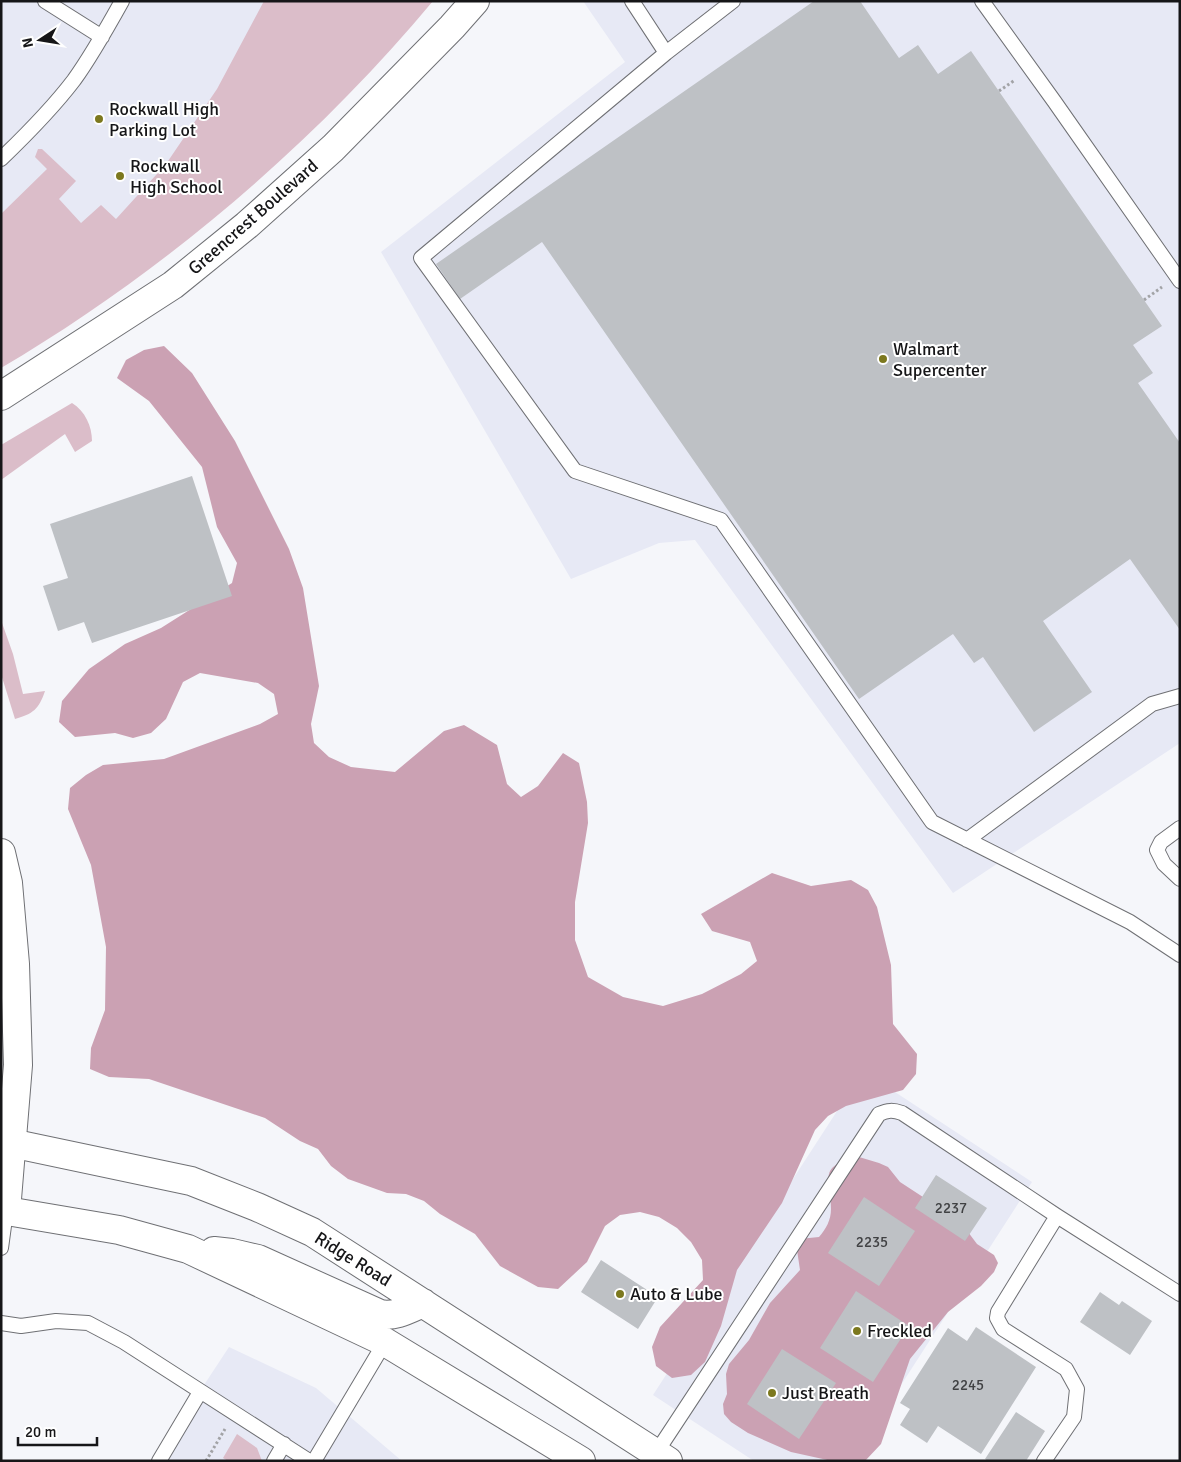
<svg xmlns="http://www.w3.org/2000/svg" width="1181" height="1462" font-family="Signika,sans-serif">
<style>
.built{fill:#e7e9f5}
.green{fill:#dbbdc9}
.forest{fill:#cba1b3}
.building{fill:#bec1c5}
.lines{fill:none;stroke-linecap:round;stroke-linejoin:round}
.service-casing{stroke:#6f7074;stroke-width:16}
.tertiary-casing{stroke:#6f7074;stroke-width:30}
.secondary-casing{stroke:#6f7074;stroke-width:30}
.path{stroke:#a2a3a6;stroke-width:3;stroke-dasharray:2.5 2.5;stroke-linecap:butt}
.service{stroke:#fff;stroke-width:14}
.tertiary{stroke:#fff;stroke-width:28}
.secondary{stroke:#fff;stroke-width:28}
.poi-dot{fill:#7c781e;stroke:#fff;stroke-width:2}
.labels{text-anchor:middle;stroke-width:4;stroke-linejoin:round;paint-order:stroke}
.number-label{font-size:15px;fill:#404143}
.poi-label{font-size:18px;fill:#161618;stroke:#fff;text-anchor:start}
.street-label{font-size:18px;fill:#161618;stroke:#fff}
</style>
<rect width="100%" height="100%" fill="#f5f6fa"/>
<path class="built" d="M1 1H416L1 353Z
M583 1H1180V743L953 893 695 540 659 543 571 579 381 252 625 62Z
M863 1071 1032 1182 852 1461H754L653 1395Z
M229 1347 316 1388 402 1461H154Z"/>
<path class="green" d="M264 1H433C314 144 161 274 1 368V214L47 169 35 157 38 149H42L76 181 59 199 81 223 101 205 116 219 166 164 217 89Z
M72 403C85 411 92 426 92 441L75 452 65 434 1 480V445Z
M1 620 13 654 23 694 45 691C39 709 33 714 15 719L1 674Z
M237 1434 257 1448 262 1461H228L223 1458Z"/>
<path class="forest" d="M164 346 192 373 235 441 289 549 303 588 319 686 311 724 314 743 329 757 351 767 395 772 444 731 464 725 497 745 507 784 521 797 538 786 563 753 579 763 587 802 588 823 575 902V940L588 977 623 997 663 1006 702 994 741 974 757 961 750 942 712 931 701 914 772 873 811 886 851 880 868 890 877 907 891 965 893 1024 917 1054 916 1074 903 1090 846 1106 828 1116 815 1130 782 1203 737 1270 721 1326 705 1362 691 1375 672 1378 656 1366 652 1347 660 1327 703 1280 702 1260 691 1242 677 1228 659 1217 640 1212 620 1215 605 1226 587 1262 558 1289 538 1287 500 1266 475 1234 440 1214 424 1201 406 1194 387 1193 348 1179 331 1166 318 1149 300 1141 265 1118 149 1079 109 1077 90 1069 91 1048 105 1010 106 947 91 865 68 809 70 788 86 775 103 765 164 759 260 724 278 714 274 694 258 683 200 673 183 682 166 719 151 733 133 738 115 733 75 737 59 722 62 701 89 669 125 644 161 628 232 583 237 563 217 527 202 467 149 401 117 378 126 360 144 350Z
M859 1157 879 1163 888 1167 900 1182 926 1199 954 1212 971 1236 977 1244 994 1255 998 1263 994 1272 981 1286 948 1312 910 1359 881 1444 865 1461H832L791 1452 748 1433 731 1422 724 1414 723 1404 727 1394 726 1374 729 1364 749 1340 770 1303 800 1270 797 1250 799 1239 819 1237C826 1229 831 1220 831 1209 831 1178 816 1166 859 1157Z"/>
<path class="building" d="M814 1H860L899 58 918 45 938 74 971 51 1162 326 1133 345 1153 373 1138 383 1180 443V630L1130 559 1043 621 1092 692 1034 732 983 657 974 663 953 634 859 699 542 242 460 299 436 264Z
M192 476 232 596 92 643 84 622 58 631 43 586 68 578 50 524Z
M936 1175 987 1208 965 1241 915 1208Z
M864 1197 915 1231 879 1286 828 1253Z
M601 1260 658 1297 638 1329 581 1292Z
M856 1291 909 1326 873 1382 820 1348Z
M1100 1292 1119 1305 1122 1301 1152 1321 1130 1355 1080 1322Z
M976 1327 1036 1367 981 1454 938 1426 927 1443 900 1425 910 1409 900 1403 948 1328 967 1341Z
M782 1349 836 1383 799 1439 747 1404Z
M1016 1412 1045 1431 1026 1461H988L985 1459Z"/>
<g class="lines">
<defs>
<path id="service" d="M45 1 102 37
M632 1 666 53
M733 1 666 53 421 258 575 471 721 520 932 822 1130 922 1180 955
M982 1 1054 101 1180 281
M1 159C27 134 52 109 74 80 92 55 107 28 122 1
M1180 828 1161 842 1157 850 1164 864 1180 879
M967 840 1152 704 1180 696
M1 1248 6 1211
M1 1323 21 1326 56 1321 88 1323 124 1342 309 1461
M656 1453 879 1114C888 1110 893 1110 902 1113L1057 1216 1180 1294
M159 1461 200 1392
M274 1461 284 1444
M314 1461 385 1342
M1044 1461 1074 1417 1077 1389 1066 1369 1003 1329 997 1318 998 1312 1057 1216"/>
<path id="tertiary" d="M1 396 173 285 247 225 333 148 452 27 475 1
M1 853 8 883 15 964 18 1065 6 1211"/>
<path id="secondary" d="M1 1141 191 1181 257 1207 312 1232 668 1461
M1 1210 119 1230 188 1249 385 1342 581 1461
M214 1251 232 1253 258 1259 380 1314C396 1317 409 1309 423 1303"/>
</defs>
<use href="#service" class="service-casing"/>
<use href="#tertiary" class="tertiary-casing"/>
<use href="#secondary" class="secondary-casing"/>
<path class="path" d="M999 91 1015 80
M1144 300 1162 287
M206 1461 225 1429"/>
<use href="#service" class="service"/>
<use href="#tertiary" class="tertiary"/>
<use href="#secondary" class="secondary"/>
</g>
<g class="poi-dot">
<circle cx="99" cy="119" r="5"/>
<circle cx="120" cy="176" r="5"/>
<circle cx="883" cy="359" r="5"/>
<circle cx="620" cy="1294" r="5"/>
<circle cx="857" cy="1331" r="5"/>
<circle cx="772" cy="1393" r="5"/>
</g>
<g class="labels">
<g class="number-label">
<text x="951" y="1213">2237</text>
<text x="872" y="1247">2235</text>
<text x="968" y="1390">2245</text>
</g>
<g class="poi-label">
<text x="109" y="115">Rockwall High<tspan x="109" dy="21">Parking Lot</tspan></text>
<text x="130" y="172">Rockwall<tspan x="130" dy="21">High School</tspan></text>
<text x="893" y="355">Walmart<tspan x="893" dy="21">Supercenter</tspan></text>
<text x="630" y="1300">Auto &amp; Lube</text>
<text x="867" y="1337">Freckled</text>
<text x="782" y="1399">Just Breath</text>
</g>
<g class="street-label">
<text transform="translate(253 217) rotate(-41)" y="6">Greencrest Boulevard</text>
<text transform="translate(353 1259) rotate(32)" y="6">Ridge Road</text>
</g>
</g>
<rect width="1181" height="1462" fill="none" stroke="#161618" stroke-width="5"/>
<g transform="translate(40 40) rotate(258)" stroke="#ffffff" stroke-width="4" paint-order="stroke">
<path d="M0-4L9 19L0 12L-9 19Z" fill="#161618"/>
<text y="-8" font-size="14" font-weight="bold" text-anchor="middle" fill="#161618">N</text>
</g>
<path d="M18 1437v8h79v-8" fill="none" stroke="#161618" stroke-width="2.5"/>
<text x="25" y="1437" font-size="15" fill="#161618" stroke="#ffffff" stroke-width="4" paint-order="stroke">20 m</text>
</svg>
